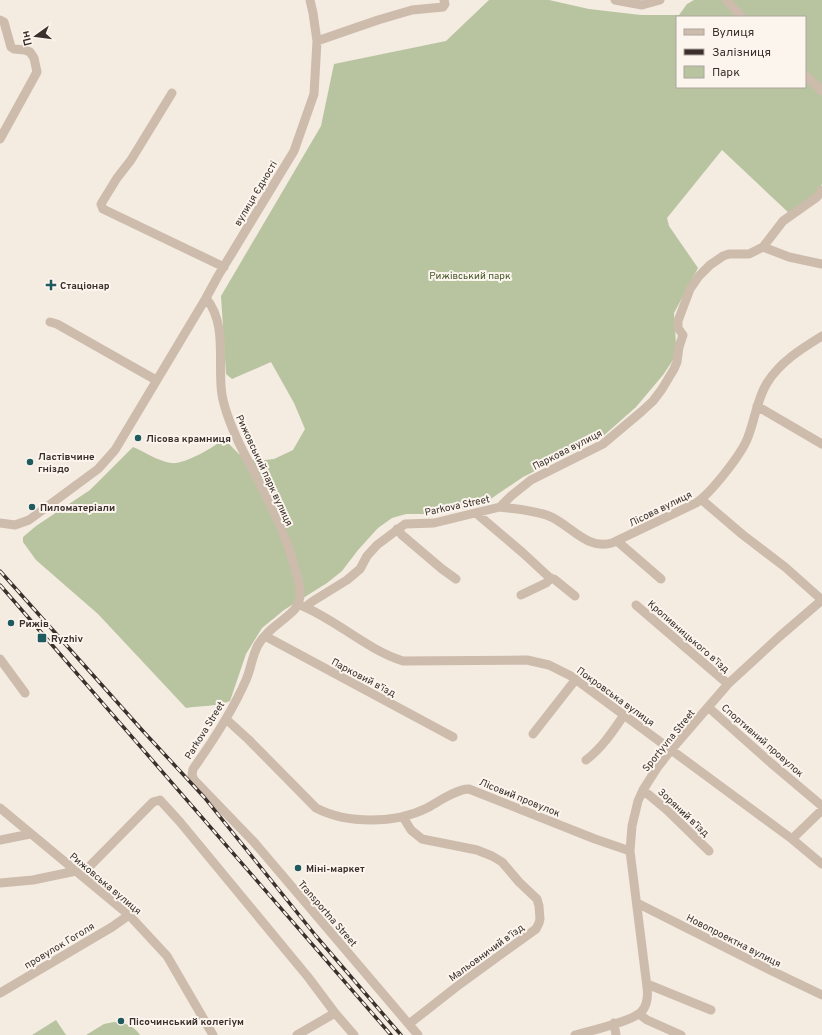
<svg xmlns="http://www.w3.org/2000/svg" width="822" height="1035" font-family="Overpass,sans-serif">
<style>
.green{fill:#b8c4a0;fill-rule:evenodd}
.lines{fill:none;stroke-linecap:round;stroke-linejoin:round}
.minor{stroke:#cdbbac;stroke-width:9}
.rail-casing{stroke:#3b302b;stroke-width:3.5}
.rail{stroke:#fbf5ee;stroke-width:2;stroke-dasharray:6;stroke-linecap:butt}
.poi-dot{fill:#1f5a5e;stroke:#fbf5ee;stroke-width:1.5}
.labels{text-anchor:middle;stroke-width:4;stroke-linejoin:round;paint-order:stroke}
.street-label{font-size:10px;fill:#3b302b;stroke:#fbf5ee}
.park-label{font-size:10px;fill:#4a5a2e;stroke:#fbf5ee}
.poi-label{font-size:10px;font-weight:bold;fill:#3b302b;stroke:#fbf5ee;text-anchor:start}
</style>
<rect width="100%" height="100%" fill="#f4ebe1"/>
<path class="green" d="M489 0H549L589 9 641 15H679L687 4 694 0H822V184L814 196 790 214 722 150 667 218 669 226 698 268 674 313 676 344 673 360 663 375 636 407 601 438 523 477 492 498 459 510 427 514H406L392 518 378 528 358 550 342 571 327 583 284 610 262 628 246 654 230 701C219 706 199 706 186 708L98 614 36 560 23 542V537L36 526 90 490 133 447C145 452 158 461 171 463 184 465 214 447 224 439L239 454 256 461 274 459 293 450 305 429 294 403 271 362 232 379 226 374 221 296 321 126 334 64 446 41ZM677 17H805V87H677Z
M56 1020 66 1035H32Z
M114 1022C125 1022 134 1026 140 1035H86L104 1024Z"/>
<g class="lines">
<path class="minor" d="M615 0 642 5 660 0
M726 0 742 17
M0 20 4 22 11 47 14 49 25 50 30 52 34 58 37 72 0 139
M317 41 378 20 412 10 443 7 445 4 444 0
M805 75 822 91
M172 93 131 160 117 178 101 204 103 209 224 267
M763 247 783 221 817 197 822 190
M206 298C228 325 217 363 222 395 225 412 232 428 239 443 259 483 282 522 294 565 296 573 299 581 300 589 301 596 299 603 295 609 283 622 267 629 258 645 252 656 251 669 246 680 232 712 213 741 193 769L192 775 194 780 253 841 418 1035
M50 322 57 324 156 380
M757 406 822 444
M702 500 743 535 785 567 822 600
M500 507C517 509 534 510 549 516 571 525 586 550 612 543L696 503C710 494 742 454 748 437 755 419 757 399 767 383 780 362 801 349 822 336
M476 513 523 553 550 578 554 579 575 596
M0 523 15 525 29 520 98 469 115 450 206 298 218 276 294 151 314 94 317 41 313 13 310 0
M397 529 402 535 442 569 456 579
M617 541 661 579
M521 595 546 583 551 578
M300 605C336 619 365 649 403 661L527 660 549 665 571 676 792 839 822 864
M636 605 728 684
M305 607 313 601 347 580 360 569 367 556 377 545 405 524 434 523 500 507 511 496 531 480 603 444 641 412 653 401 662 389 674 369 677 362 679 347 683 335 678 328V321L690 289 699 276 710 265 723 256 729 254H749L763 247 789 257 822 264
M265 636 453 737
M0 659 25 693
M708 707 771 763 822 806
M226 719 249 740 316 808C347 824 395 824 427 808 438 802 456 789 469 789L595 839 630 851
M533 734 576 679
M586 760C602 748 613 731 624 715
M643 790 667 810 709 851
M0 808 129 915 167 956 213 1035
M403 817 411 830 422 839 477 850 492 856 502 862 519 882 537 899 539 906 540 919 539 923 536 929 460 984 409 1024
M792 839 822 810
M0 840 30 834
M81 875 153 802 160 800 180 822 308 977 335 1013 354 1035
M0 883 33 880 76 871
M637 903 772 971 822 995
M647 984 711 1010
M0 993 112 927 129 915
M639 1014 647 1020 681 1035
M614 1023 616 1035
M297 1035 335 1013
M575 1035C590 1031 634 1021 642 1011 648 1004 648 995 647 987L630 851 632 826 638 801 643 790 657 768 671 750 728 684 779 637 822 600"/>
<defs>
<path id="rail" d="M0 571 142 730 204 797 316 936 401 1035
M0 585 391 1035"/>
</defs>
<use href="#rail" class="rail-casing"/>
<use href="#rail" class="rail"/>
</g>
<g class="poi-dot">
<path d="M49 279h4v4h4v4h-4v4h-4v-4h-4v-4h4z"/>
<circle cx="138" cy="438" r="4"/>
<circle cx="30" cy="462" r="4"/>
<circle cx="32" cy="507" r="4"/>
<circle cx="11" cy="623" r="4"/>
<rect x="37" y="633" width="10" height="10" rx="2"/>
<circle cx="298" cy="868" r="4"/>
<circle cx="121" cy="1021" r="4"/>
</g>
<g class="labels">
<g class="street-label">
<text transform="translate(255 193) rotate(-59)" y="4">вулиця Єдності</text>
<text transform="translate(567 449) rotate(-27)" y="4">Паркова вулиця</text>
<text transform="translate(265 470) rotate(65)" y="4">Рижовський парк вулиця</text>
<text transform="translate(457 505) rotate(-12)" y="4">Parkova Street</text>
<text transform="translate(660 508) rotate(-26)" y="4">Лісова вулиця</text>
<text transform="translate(689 636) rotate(41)" y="4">Кропивницького в’їзд</text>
<text transform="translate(364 677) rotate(28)" y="4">Парковий в’їзд</text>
<text transform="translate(616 696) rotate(36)" y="4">Покровська вулиця</text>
<text transform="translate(204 730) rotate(-58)" y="4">Parkova Street</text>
<text transform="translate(668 740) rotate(-51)" y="4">Sportyvna Street</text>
<text transform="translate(763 740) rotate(41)" y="4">Спортивний провулок</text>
<text transform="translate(520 797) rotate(22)" y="4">Лісовий провулок</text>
<text transform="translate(684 812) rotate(43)" y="4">Зоряний в’їзд</text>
<text transform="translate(106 883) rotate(40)" y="4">Рижовська вулиця</text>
<text transform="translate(328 913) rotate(49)" y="4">Transportna Street</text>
<text transform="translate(734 940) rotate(27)" y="4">Новопроектна вулиця</text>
<text transform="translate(59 945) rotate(-31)" y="4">провулок Гоголя</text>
<text transform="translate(486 952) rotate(-36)" y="4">Мальовничий в’їзд</text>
</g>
<g class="park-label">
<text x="470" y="279">Рижівський парк</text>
</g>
<g class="poi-label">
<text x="60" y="289">Стаціонар</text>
<text x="146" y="442">Лісова крамниця</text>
<text x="38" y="460">Ластівчине<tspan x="38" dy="12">гніздо</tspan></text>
<text x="40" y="511">Пиломатеріали</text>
<text x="19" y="627">Рижів</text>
<text x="51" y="642">Ryzhiv</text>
<text x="306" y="872">Міні-маркет</text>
<text x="129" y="1025">Пісочинський колегіум</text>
</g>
</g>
<rect x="676" y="16" width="130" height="72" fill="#fbf5ee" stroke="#aea6a0"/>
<rect x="684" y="29" width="20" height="6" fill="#cdbbac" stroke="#aea6a0"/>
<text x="712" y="36" font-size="12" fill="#3b302b">Вулиця</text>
<rect x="684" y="49" width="20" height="6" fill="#3b302b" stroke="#aea6a0"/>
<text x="712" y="56" font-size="12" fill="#3b302b">Залізниця</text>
<rect x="684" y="66" width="20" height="12" fill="#b8c4a0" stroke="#aea6a0"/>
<text x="712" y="76" font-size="12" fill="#3b302b">Парк</text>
<g transform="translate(36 36) rotate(256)" stroke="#fbf5ee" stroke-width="3" paint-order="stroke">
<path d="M0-3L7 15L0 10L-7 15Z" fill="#3b302b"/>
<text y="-6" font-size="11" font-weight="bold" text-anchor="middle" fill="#3b302b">Пн</text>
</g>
</svg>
